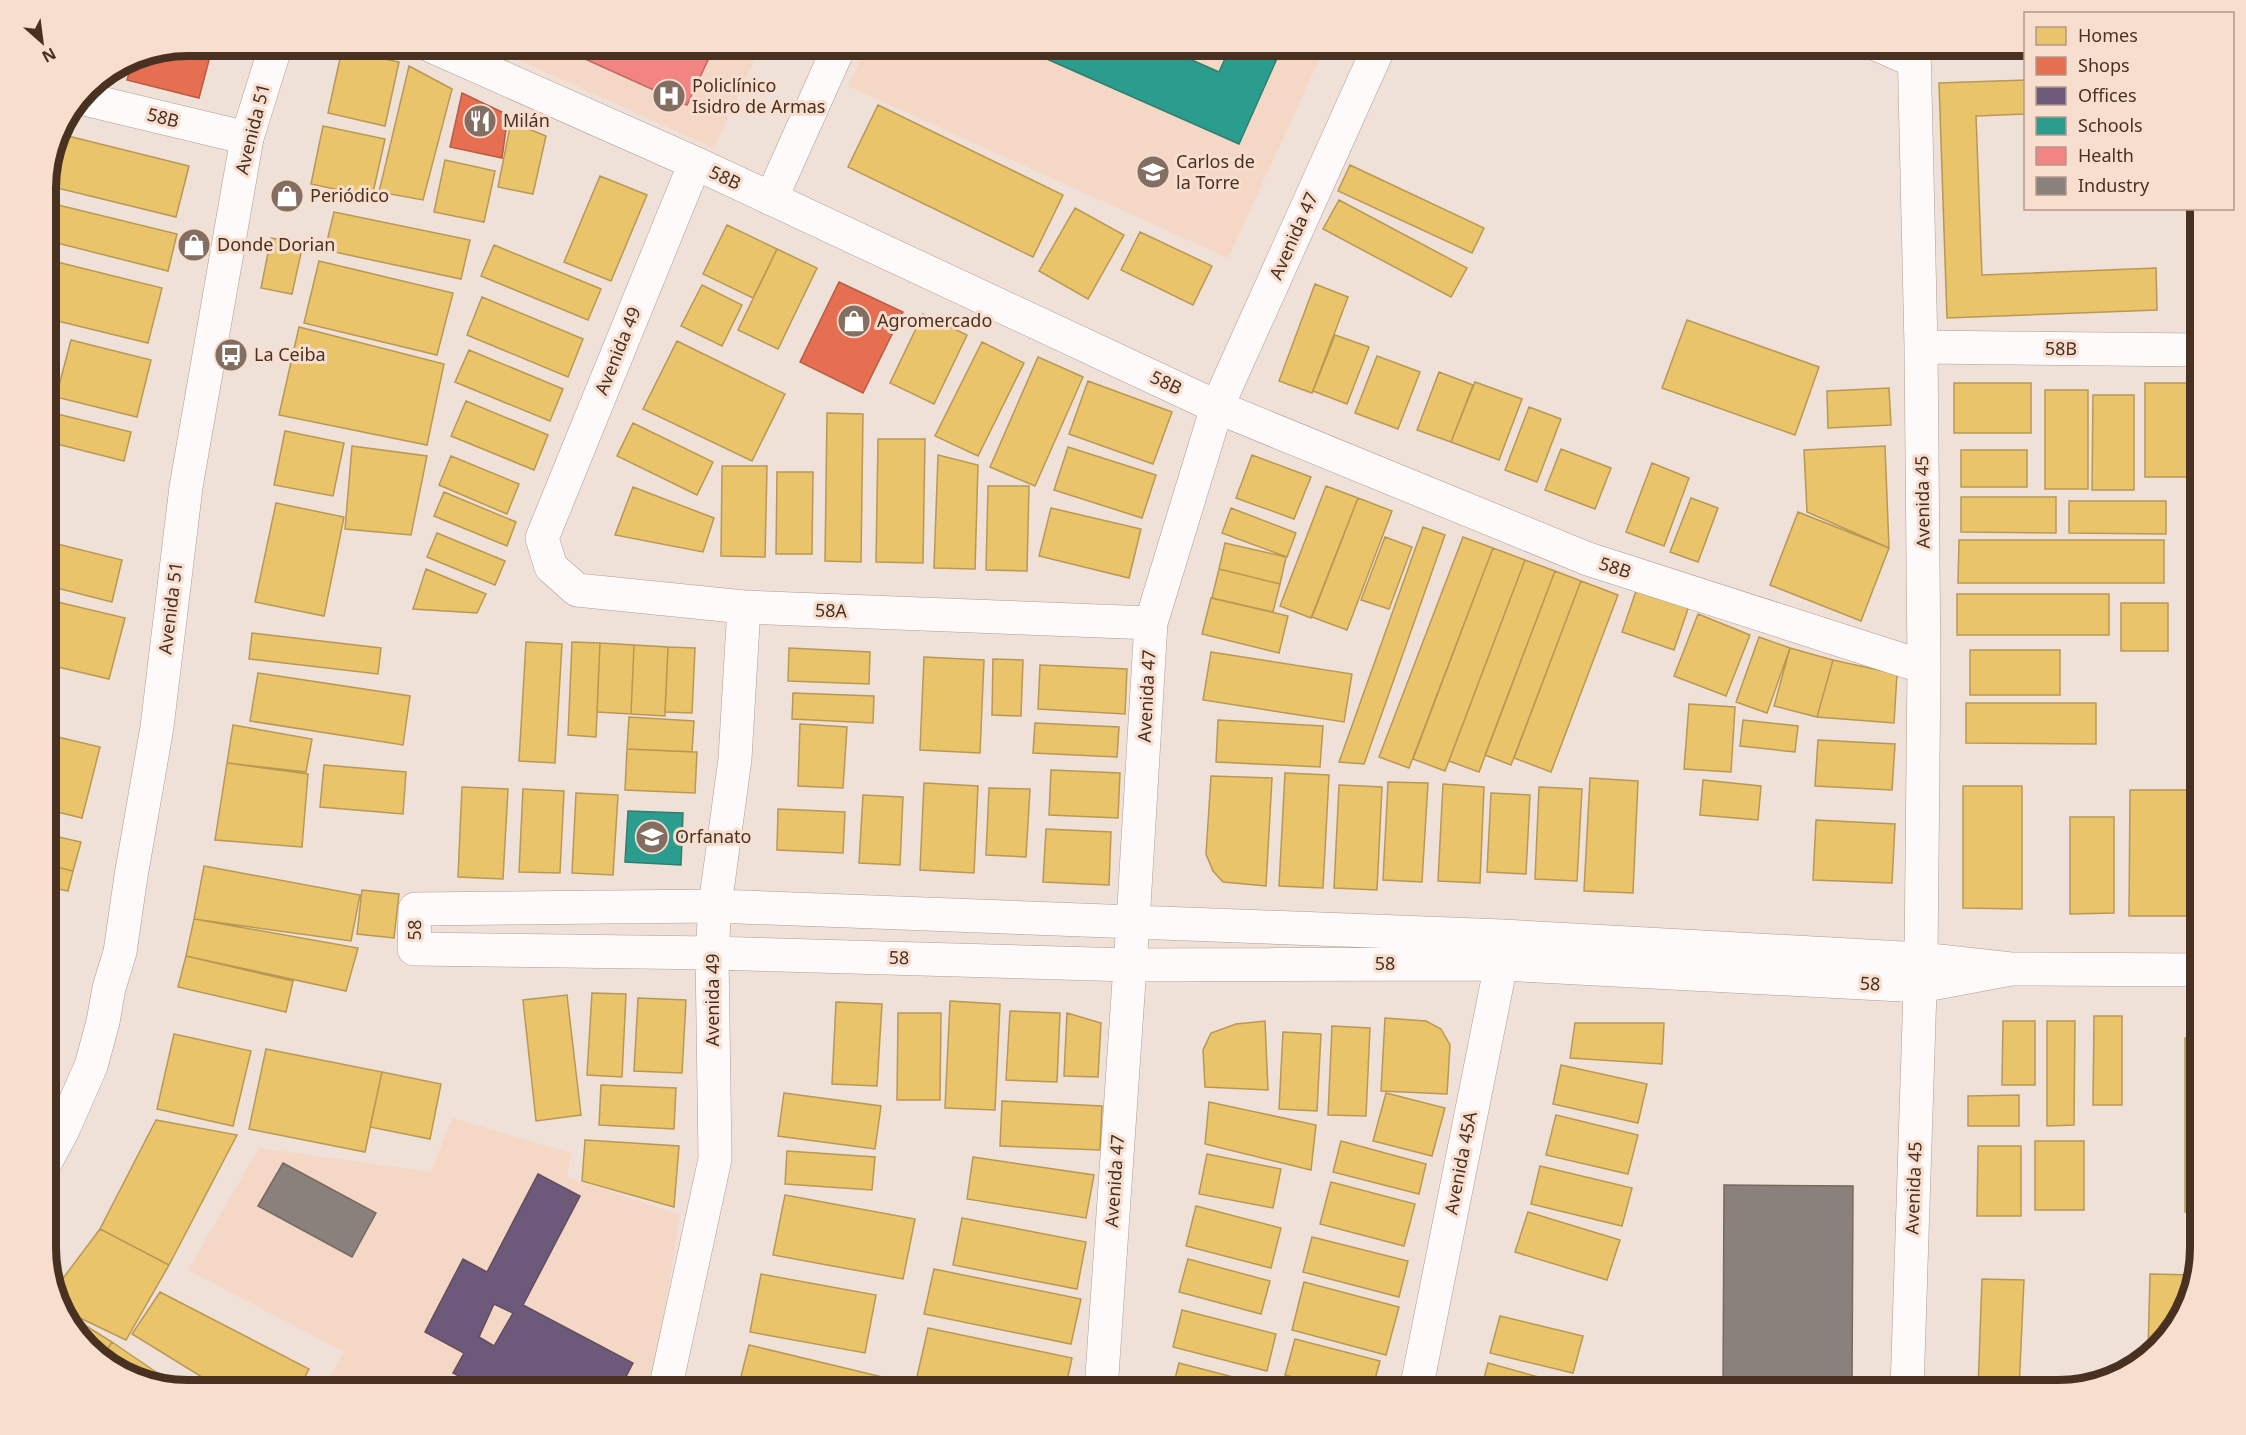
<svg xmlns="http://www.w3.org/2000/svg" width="2246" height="1435" font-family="'Noto Sans',sans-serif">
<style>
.built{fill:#f4d7c5}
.homes{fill:#e9c46a;stroke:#b99854;stroke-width:1.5}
.shops{fill:#e76f51;stroke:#b85c43;stroke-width:1.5}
.offices{fill:#6d597a;stroke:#624d60;stroke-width:1.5;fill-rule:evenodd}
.schools{fill:#2a9d8f;stroke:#337d6e;stroke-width:1.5}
.health{fill:#f28482;stroke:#bf6b65;stroke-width:1.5}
.industry{fill:#8a817c;stroke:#766961;stroke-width:1.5}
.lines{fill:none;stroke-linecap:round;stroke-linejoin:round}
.minor-casing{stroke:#ae9d93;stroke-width:34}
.major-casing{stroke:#ae9d93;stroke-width:34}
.minor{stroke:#fdfaf9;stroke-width:33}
.major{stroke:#fdfaf9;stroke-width:33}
.labels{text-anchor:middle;stroke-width:6;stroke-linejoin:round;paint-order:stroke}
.poi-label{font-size:18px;fill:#493122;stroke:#f8decf;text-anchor:start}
.street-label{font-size:18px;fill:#493122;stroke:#f8decf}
.rim{fill:none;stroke:#493122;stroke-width:8}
</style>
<rect width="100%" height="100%" fill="#efe1d8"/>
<path class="built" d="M485 45H761L714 148Z
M867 45H1326L1228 258 848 86Z
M452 1118 571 1153 567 1177 680 1215 652 1390H322L344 1352 188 1270 259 1148 431 1172Z"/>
<path class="homes" d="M342 50 399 62 385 126 328 113Z
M409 66 452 89 423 200 379 192Z
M113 69 111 80 101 78Z
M2026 80V114L1976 116 1982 275 2156 268 2157 310 1947 318 1939 83Z
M878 105 1063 195 1033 257 848 167Z
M511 122 546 136 533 194 498 187Z
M323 126 385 139 372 197 311 184Z
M56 133 189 166 176 217 45 185Z
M445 160 495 171 484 222 434 212Z
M1350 165 1484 228 1472 253 1338 191Z
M600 176 647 195 611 281 564 262Z
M1339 200 1467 268 1451 297 1323 229Z
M50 203 177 234 168 271 45 240V222Z
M1075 208 1124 235 1088 299 1039 271Z
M334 212 470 240 461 279 325 250Z
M727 225 777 249 753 298 703 274Z
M1140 232 1212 266 1193 305 1121 270Z
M271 238 303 244 292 294 261 288Z
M494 245 601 289 588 320 481 276Z
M777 249 817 268 778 349 738 330Z
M45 259 162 288 148 343 45 318Z
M319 261 453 293 437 355 304 323Z
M1315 284 1348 297 1312 393 1279 381Z
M702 285 742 305 722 346 681 326Z
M482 297 583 339 568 377 467 335Z
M923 314 967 335 934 404 890 383Z
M1687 320 1819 367 1795 435 1662 388Z
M299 327 444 364 427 445 279 415Z
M1335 335 1369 347 1347 404 1313 391Z
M45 336 56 338 45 378Z
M71 340 151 360 137 417 56 397Z
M677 341 785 394 752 461 643 409Z
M982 342 1024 363 978 456 935 436Z
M469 350 563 389 550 421 455 382Z
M1377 356 1420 372 1398 429 1355 413Z
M1038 357 1083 377 1035 486 990 467Z
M1439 372 1473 385 1451 442 1417 430Z
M1088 381 1172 412 1153 464 1069 434Z
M1475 382 1522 399 1499 460 1451 442Z
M1954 383H2031V433H1954Z
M2145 383H2193L2192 477H2145Z
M1889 388 1891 425 1828 428 1827 391Z
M2045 390H2088V489H2045Z
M2093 395H2134V490H2092Z
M466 401 548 435 534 470 451 436Z
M1529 407 1561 419 1537 482 1505 470Z
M45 411 131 432 124 461 45 441Z
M827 413 863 414 861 562 825 561Z
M633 423 713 462 697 495 617 456Z
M285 431 344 443 333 496 274 485Z
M878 439H925L923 563 876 562Z
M352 446 427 456 411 535 345 529Z
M1885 446 1889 548 1807 512 1804 450Z
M1068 447 1156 475 1142 518 1054 490Z
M1561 449 1611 468 1595 509 1545 490Z
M1961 450H2027V487H1961Z
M938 455 978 465 975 569 934 568Z
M1252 455 1311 477 1294 519 1236 498Z
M451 456 519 484 507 514 439 485Z
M1652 463 1689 478 1664 546 1626 532Z
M722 466H767L765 557 721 556Z
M777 472H813L812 554H776Z
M988 486H1029L1027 571 986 570Z
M1326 486 1358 498 1311 618 1280 606Z
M633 487 714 518 703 552 615 535Z
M444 492 516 522 507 546 434 516Z
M1961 497H2056V533L1961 532Z
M1358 498 1392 511 1347 630 1312 617Z
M1691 498 1718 508 1698 562 1670 552Z
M2069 501H2166V534L2069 533Z
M2192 501H2201V537H2192Z
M276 503 344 517 324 616 255 602Z
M1051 508 1141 529 1129 578 1039 556Z
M1231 508 1296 533 1287 557 1222 533Z
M1798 512 1889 548 1861 621 1770 585Z
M1423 527 1445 535 1364 764 1339 762Z
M437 533 505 561 495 585 427 557Z
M1385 537 1412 547 1389 609 1361 600Z
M1463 537 1493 548 1409 768 1379 757Z
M1959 540H2164V583H1958Z
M45 541 122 560 112 602 45 585Z
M1225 543 1286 557 1280 584 1219 569Z
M1493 548 1525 560 1445 771 1413 759Z
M2195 554H2201V591H2194Z
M1525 560 1555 571 1479 772 1449 761Z
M426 569 486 594 477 613 413 609Z
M1219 569 1280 584 1273 612 1212 598Z
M1555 571 1581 581 1511 765 1485 755Z
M1581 581 1618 595 1551 772 1514 758Z
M1637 588 1689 606 1674 650 1622 632Z
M1957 594H2109V635H1957Z
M1211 598 1288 616 1279 653 1202 634Z
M45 599 125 618 109 679 45 664Z
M2121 603H2168V651H2121Z
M1698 614 1750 635 1726 696 1674 676Z
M252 633 381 648 378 674 249 659Z
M1759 637 1790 648 1767 713 1736 702Z
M526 642 562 644 555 763 519 761Z
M572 642 600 643 596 737 568 735Z
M600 643 634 645 631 714 597 712Z
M634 645 668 647 665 716 631 714Z
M668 647 695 648 692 713 665 712Z
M789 648 870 652 869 684 788 681Z
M1790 648 1833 660 1817 717 1774 706Z
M1970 650H2060V695H1970Z
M1211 652 1352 674 1344 722 1203 700Z
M924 657 984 660 980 753 920 750Z
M993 659 1023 660 1021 716 992 715Z
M1833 660 1897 674 1894 723 1817 717Z
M1040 665 1127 669 1125 714 1038 709Z
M258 673 410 696 403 745 250 721Z
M793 693 874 696 873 723 792 719Z
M1966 703H2096V744L1966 743Z
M1689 704 1735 707 1731 772 1684 769Z
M629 717 694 721 692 752 627 749Z
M1218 720 1323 726 1320 767 1216 762Z
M1743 720 1798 726 1795 752 1740 746Z
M1035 723 1119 727 1117 757 1033 753Z
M800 724 847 727 843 788 798 786Z
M233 725 312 739 306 772 227 763Z
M45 734 100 747 82 818 45 809Z
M1818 740 1895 744 1892 790 1815 786Z
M627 749 697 752 695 793 625 790Z
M227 763 308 774 302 847 215 840Z
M324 765 406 772 403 814 320 807Z
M1051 770 1120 773 1118 818 1049 815Z
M1285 773 1329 775 1323 888 1279 886Z
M1211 776 1272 778 1266 886 1223 882 1213 871 1206 854Z
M1590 778 1638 781 1633 893 1584 891Z
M1703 780 1761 786 1758 820 1700 815Z
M1388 782 1428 783 1422 882 1383 880Z
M924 783 978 786 974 873 920 870Z
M1443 784 1484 787 1480 883 1438 881Z
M1339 785 1382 787 1377 890 1334 888Z
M1963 786H2022V909L1963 908Z
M462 787 508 789 503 879 458 877Z
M1539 787 1582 789 1577 881 1535 879Z
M989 788 1030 789 1026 857 986 855Z
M523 789 564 791 560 873 519 872Z
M2130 790H2190L2189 916H2129Z
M576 793 618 795 613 875 572 873Z
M1491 793 1530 795 1526 874 1487 872Z
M863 795 903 797 900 865 859 863Z
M778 809 845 812 843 853 777 850Z
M2070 817H2114V913L2070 914Z
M1816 820 1895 824 1892 883 1813 880Z
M1046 829 1111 832 1109 885 1043 882Z
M45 834 81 842 73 871 45 864Z
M45 864 73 871 68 891 45 886Z
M204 866 360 895 351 941 194 919Z
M362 890 399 894 394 938 357 934Z
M194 919 358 948 346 991 186 956Z
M45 931 58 934 49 970 45 969Z
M186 956 293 981 286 1012 178 987Z
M592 993 626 994 622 1077 587 1075Z
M567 995 581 1115 536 1121 523 1000Z
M638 998 686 1000 682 1073 634 1071Z
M950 1001 1000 1004 995 1110 945 1108Z
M836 1002 882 1004 877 1086 832 1084Z
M1010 1011 1060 1013 1057 1082 1006 1080Z
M898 1013H941L940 1100H897Z
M1067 1013 1101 1023 1098 1077 1064 1076Z
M2094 1016H2122V1105H2093Z
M1385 1018 1426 1021 1441 1029 1450 1045 1447 1094 1381 1091Z
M1265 1021 1268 1090 1205 1087 1203 1050 1211 1033 1236 1024Z
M2003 1021H2035V1085H2002Z
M2047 1021H2075L2074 1125 2047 1126Z
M1575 1023H1664L1662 1064 1570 1058Z
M1332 1026 1370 1028 1366 1116 1328 1115Z
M1283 1032 1321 1034 1317 1111 1279 1109Z
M174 1034 251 1051 233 1126 157 1109Z
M2185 1038H2201V1212H2185Z
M266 1049 382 1072 365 1152 249 1129Z
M1561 1065 1647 1084 1638 1123 1553 1104Z
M382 1072 441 1084 430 1139 370 1127Z
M601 1085 676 1088 674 1129 599 1125Z
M784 1093 881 1106 875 1149 778 1136Z
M1386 1093 1445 1108 1432 1156 1373 1141Z
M2019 1095V1126H1968V1096Z
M1002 1101 1102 1106 1100 1150 1000 1146Z
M1209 1102 1316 1125 1311 1170 1205 1144Z
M1556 1115 1638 1135 1628 1174 1546 1155Z
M156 1120 237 1135 169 1265 100 1229Z
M585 1140 679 1146 674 1207 582 1181Z
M1341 1141 1426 1164 1419 1194 1333 1172Z
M2035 1141H2084V1210H2035Z
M1978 1146H2021V1216H1977Z
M787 1151 875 1157 872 1190 785 1184Z
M1207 1154 1281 1169 1273 1208 1199 1194Z
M973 1157 1094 1175 1086 1218 967 1199Z
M1540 1166 1632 1188 1622 1226 1531 1204Z
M1331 1182 1415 1204 1404 1246 1320 1224Z
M785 1195 915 1219 903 1279 773 1255Z
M1196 1206 1281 1228 1271 1268 1186 1246Z
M1528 1212 1620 1240 1607 1280 1515 1252Z
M962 1218 1086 1242 1077 1289 953 1265Z
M100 1229 169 1265 126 1340 61 1309 55 1289Z
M1312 1237 1408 1261 1399 1297 1303 1272Z
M1188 1259 1270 1281 1261 1314 1179 1292Z
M934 1269 1081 1299 1071 1344 924 1314Z
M761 1274 876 1295 865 1353 750 1332Z
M2150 1274 2193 1275 2177 1326 2148 1353Z
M1982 1279 2024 1280 2019 1390H1978Z
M1304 1282 1399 1307 1386 1355 1292 1330Z
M160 1292 309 1369 298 1390H223L132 1334Z
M1182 1310 1276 1334 1267 1371 1173 1347Z
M62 1311 112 1342 102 1358 64 1319Z
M1500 1316 1583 1336 1573 1373 1490 1353Z
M928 1328 1072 1358 1065 1390H914Z
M1295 1339 1380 1361 1372 1390H1343L1285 1375Z
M112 1342 178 1387 109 1366 102 1358Z
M749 1345 895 1380 893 1390H748L738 1388Z
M1179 1363 1264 1385 1263 1390H1172Z
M1488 1363 1571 1386 1570 1390H1481Z
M1289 1385 1307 1390H1288Z"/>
<path class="shops" d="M188 45H213L199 98 127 80 134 56Z
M462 93 508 115 502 158 450 147Z
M839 282 903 312 863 393 800 362Z"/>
<path class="offices" d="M538 1174 580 1196 523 1305 633 1363 619 1390H485L453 1373 464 1353 425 1332 463 1259 487 1272ZM494 1304 513 1313 494 1346 479 1337Z"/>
<path class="schools" d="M1015 45H1158L1219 72 1231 45H1283L1239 144Z
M628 811 683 813 681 865 625 862Z"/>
<path class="health" d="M554 45H715L687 105Z"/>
<path class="industry" d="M283 1163 376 1213 352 1257 258 1206Z
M1724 1185 1853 1186 1852 1390H1723Z"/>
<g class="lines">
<defs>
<path id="minor" d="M429 45 695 163 1217 407 1588 559 1924 667
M1878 45 1914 61
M80 98 247 138
M695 163 542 538 551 567 577 590 744 607 1151 623
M771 199 840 45
M1921 347 2201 350
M2011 969 1920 986 1501 964 1129 965 712 953 414 949 415 909 715 906 1503 936 1921 959 2011 969 2201 970
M665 1390 715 1159 712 953 715 906 735 759 744 607
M1101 1390 1133 922 1151 623 1217 407 1380 45
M1416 1390 1501 964 1503 944
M1907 1390 1921 959 1924 667 1921 347 1914 45"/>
<path id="major" d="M45 1163 62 1132 91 1066 103 1022 109 988 120 952 131 876 157 727 186 487 247 138 276 45"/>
</defs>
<use href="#minor" class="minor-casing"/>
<use href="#major" class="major-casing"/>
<use href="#minor" class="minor"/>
<use href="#major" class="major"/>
</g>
<defs>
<symbol id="hospital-disc" viewBox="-11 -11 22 22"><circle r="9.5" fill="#836f62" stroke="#f8decf"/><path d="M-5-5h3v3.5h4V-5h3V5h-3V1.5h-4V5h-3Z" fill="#fff"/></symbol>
<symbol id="restaurant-disc" viewBox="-11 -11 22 22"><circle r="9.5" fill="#836f62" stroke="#f8decf"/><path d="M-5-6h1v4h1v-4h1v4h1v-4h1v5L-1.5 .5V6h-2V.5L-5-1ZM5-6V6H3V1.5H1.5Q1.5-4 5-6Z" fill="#fff"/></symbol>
<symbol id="school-disc" viewBox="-11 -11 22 22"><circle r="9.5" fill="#836f62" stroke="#f8decf"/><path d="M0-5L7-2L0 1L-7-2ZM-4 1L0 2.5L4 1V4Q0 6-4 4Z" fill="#fff"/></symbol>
<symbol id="shop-disc" viewBox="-11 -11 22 22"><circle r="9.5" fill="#836f62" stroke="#f8decf"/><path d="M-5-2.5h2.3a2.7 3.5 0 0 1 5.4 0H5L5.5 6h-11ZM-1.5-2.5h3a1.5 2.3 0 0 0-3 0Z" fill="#fff"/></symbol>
<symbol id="bus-disc" viewBox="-11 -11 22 22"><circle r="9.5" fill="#836f62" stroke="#f8decf"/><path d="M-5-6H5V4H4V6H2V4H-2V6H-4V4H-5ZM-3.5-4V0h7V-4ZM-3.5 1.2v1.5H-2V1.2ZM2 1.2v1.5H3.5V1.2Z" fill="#fff"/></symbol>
</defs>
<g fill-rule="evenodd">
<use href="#hospital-disc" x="650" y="77" width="38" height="38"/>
<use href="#restaurant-disc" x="461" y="102" width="38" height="38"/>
<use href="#school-disc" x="1134" y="153" width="38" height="38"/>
<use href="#shop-disc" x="268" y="177" width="38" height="38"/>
<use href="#shop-disc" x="175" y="226" width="38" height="38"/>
<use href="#shop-disc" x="835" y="302" width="38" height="38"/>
<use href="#bus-disc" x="212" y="336" width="38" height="38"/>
<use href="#school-disc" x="633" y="818" width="38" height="38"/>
</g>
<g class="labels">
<g class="poi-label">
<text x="692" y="92">Policlínico<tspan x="692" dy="21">Isidro de Armas</tspan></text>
<text x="503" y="127">Milán</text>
<text x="1176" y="168">Carlos de<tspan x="1176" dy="21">la Torre</tspan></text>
<text x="310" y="202">Periódico</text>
<text x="217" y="251">Donde Dorian</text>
<text x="877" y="327">Agromercado</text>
<text x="254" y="361">La Ceiba</text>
<text x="675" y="843">Orfanato</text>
</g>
<g class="street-label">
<text transform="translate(163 118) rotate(14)" y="6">58B</text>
<text transform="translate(253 129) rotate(-76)" y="6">Avenida 51</text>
<text transform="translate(725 178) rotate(25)" y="6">58B</text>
<text transform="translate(1294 236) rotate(-66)" y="6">Avenida 47</text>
<text transform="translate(2061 349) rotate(1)" y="6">58B</text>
<text transform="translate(618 351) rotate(-68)" y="6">Avenida 49</text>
<text transform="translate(1166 383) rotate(25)" y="6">58B</text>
<text transform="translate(1923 502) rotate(-91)" y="6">Avenida 45</text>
<text transform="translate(1615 568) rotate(18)" y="6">58B</text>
<text transform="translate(171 608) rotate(-83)" y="6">Avenida 51</text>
<text transform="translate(831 611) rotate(2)" y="6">58A</text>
<text transform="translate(1147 696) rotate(-87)" y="6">Avenida 47</text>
<text transform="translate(415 930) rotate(-89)" y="6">58</text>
<text transform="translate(899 958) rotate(2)" y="6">58</text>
<text x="1385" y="970">58</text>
<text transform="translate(1870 984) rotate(3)" y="6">58</text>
<text transform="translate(713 1000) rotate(-90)" y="6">Avenida 49</text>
<text transform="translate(1461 1163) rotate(-79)" y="6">Avenida 45A</text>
<text transform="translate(1115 1181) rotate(-86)" y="6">Avenida 47</text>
<text transform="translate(1914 1188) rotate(-88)" y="6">Avenida 45</text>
</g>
</g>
<path d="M0 0H2246V1435H0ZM188 56H2058A132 132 0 0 1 2190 188V1248A132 132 0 0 1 2058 1380H188A132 132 0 0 1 56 1248V188A132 132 0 0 1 188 56Z" fill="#f8decf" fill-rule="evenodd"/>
<path class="rim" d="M188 56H2058A132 132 0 0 1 2190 188V1248A132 132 0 0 1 2058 1380H188A132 132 0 0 1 56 1248V188A132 132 0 0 1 188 56Z"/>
<rect x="2024" y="12" width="210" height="198" fill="#f8decf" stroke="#b2998a" stroke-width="1.5"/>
<rect x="2036" y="27" width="30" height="18" fill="#e9c46a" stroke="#b2998a" stroke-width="1.5"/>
<text x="2078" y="42" font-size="18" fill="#493122">Homes</text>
<rect x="2036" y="57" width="30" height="18" fill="#e76f51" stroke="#b2998a" stroke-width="1.5"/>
<text x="2078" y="72" font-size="18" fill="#493122">Shops</text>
<rect x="2036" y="87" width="30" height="18" fill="#6d597a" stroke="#b2998a" stroke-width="1.5"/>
<text x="2078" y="102" font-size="18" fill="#493122">Offices</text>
<rect x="2036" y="117" width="30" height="18" fill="#2a9d8f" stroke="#b2998a" stroke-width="1.5"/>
<text x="2078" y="132" font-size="18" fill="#493122">Schools</text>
<rect x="2036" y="147" width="30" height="18" fill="#f28482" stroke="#b2998a" stroke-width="1.5"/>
<text x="2078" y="162" font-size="18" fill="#493122">Health</text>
<rect x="2036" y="177" width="30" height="18" fill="#8a817c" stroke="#b2998a" stroke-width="1.5"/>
<text x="2078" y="192" font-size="18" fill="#493122">Industry</text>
<g transform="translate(42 42) rotate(152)" stroke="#f8decf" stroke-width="4.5" paint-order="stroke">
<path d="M0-4.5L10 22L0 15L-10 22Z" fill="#493122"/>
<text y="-9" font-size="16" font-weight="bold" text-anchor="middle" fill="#493122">N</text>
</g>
</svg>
